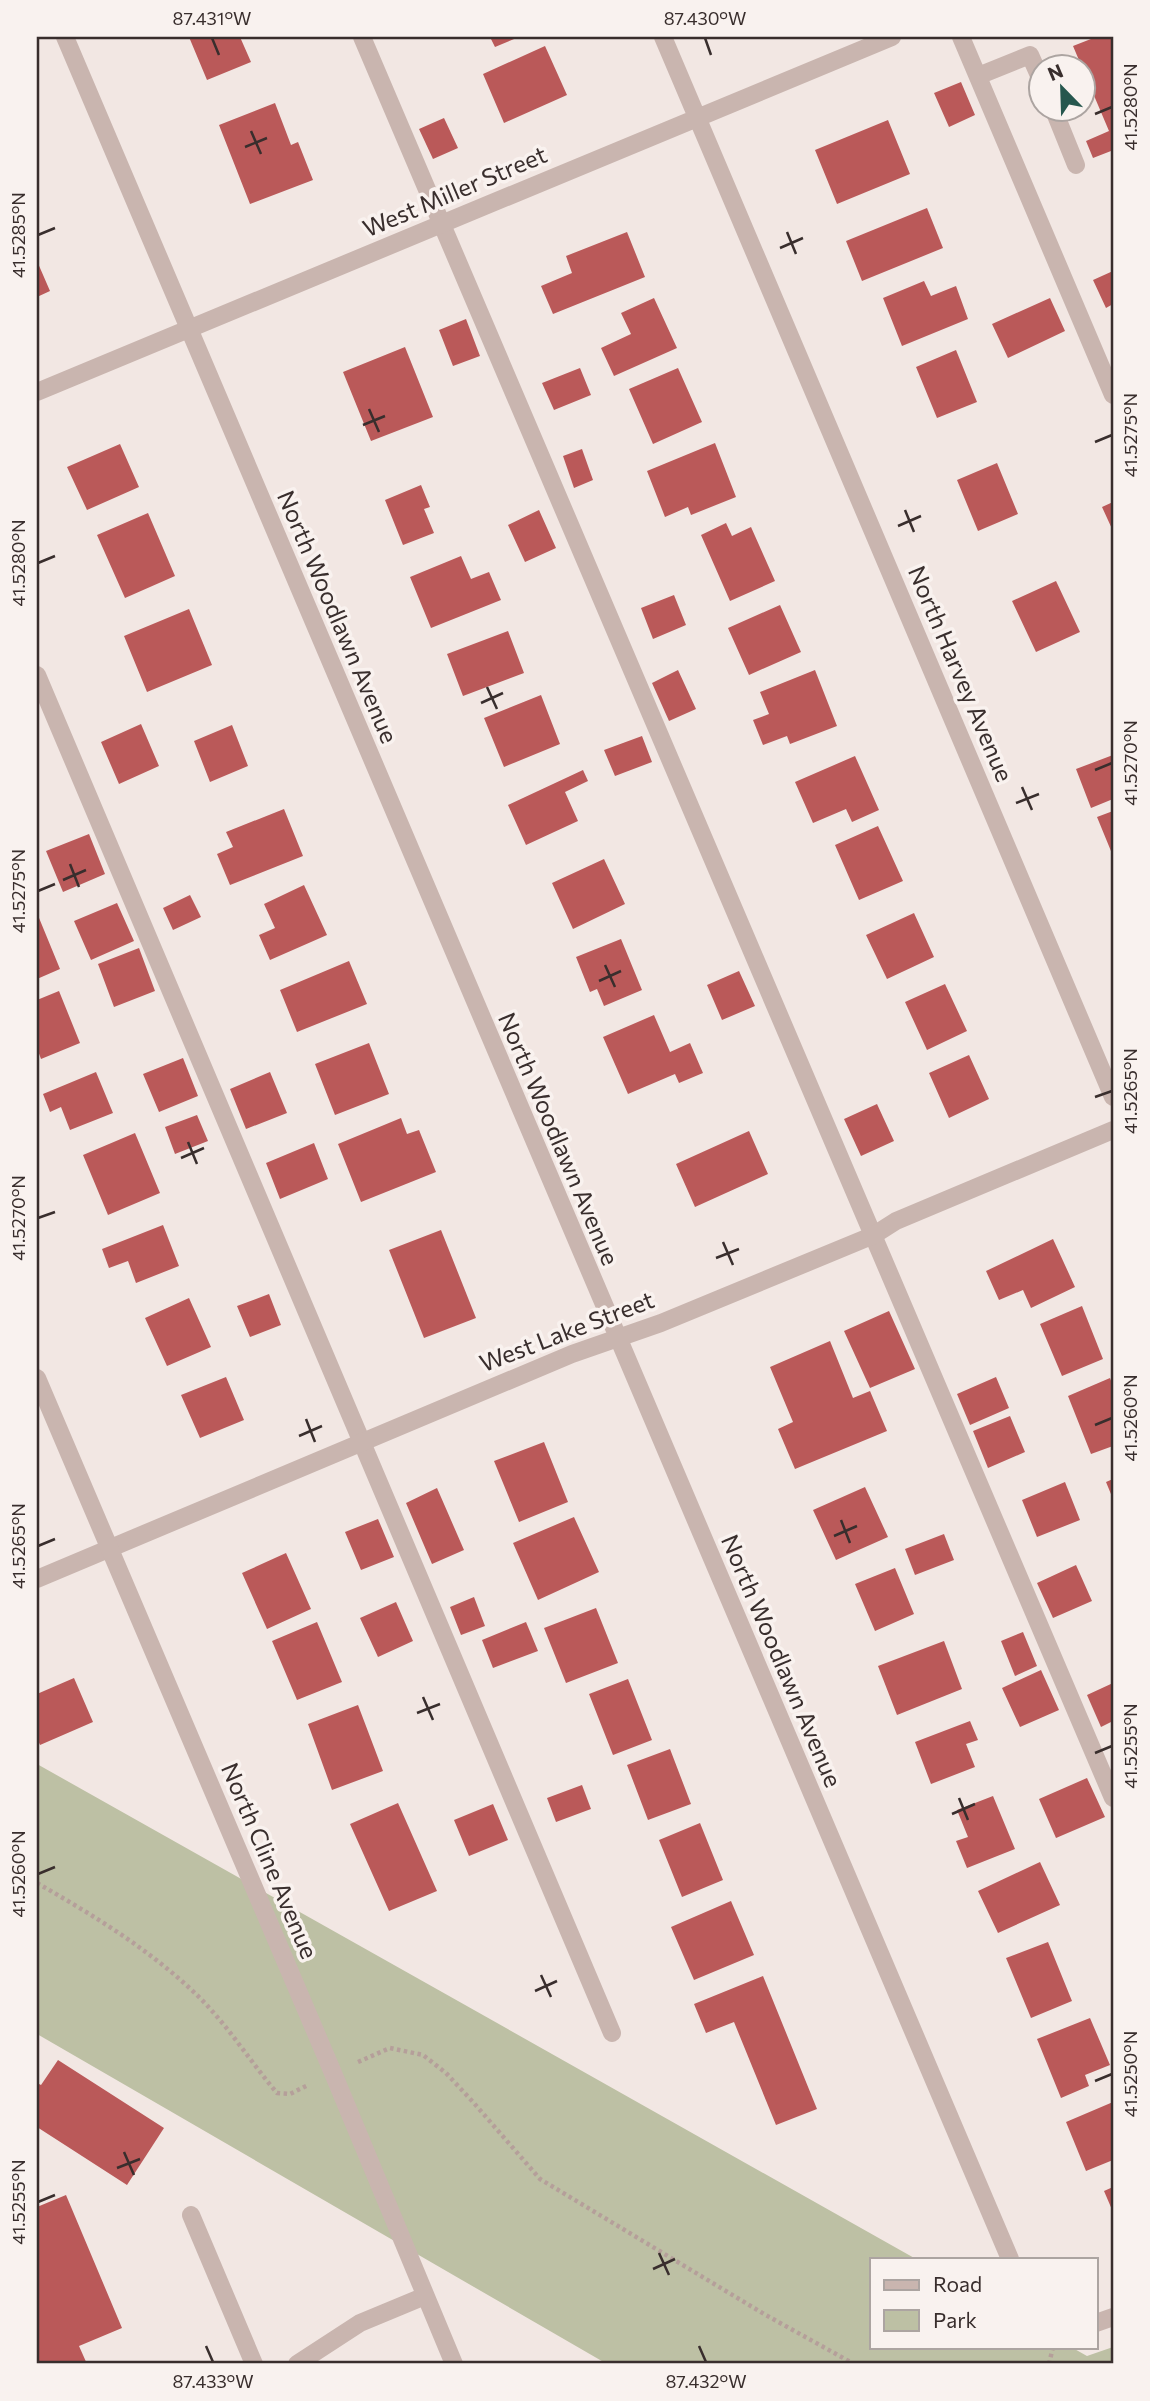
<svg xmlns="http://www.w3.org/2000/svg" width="1150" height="2401" font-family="Commissioner,sans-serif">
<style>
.green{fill:#bdc0a4}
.building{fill:#ba5959}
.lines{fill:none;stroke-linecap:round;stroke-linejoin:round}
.path{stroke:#b59f9a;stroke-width:4.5;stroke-dasharray:3.5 3.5;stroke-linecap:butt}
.service{stroke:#c9b5af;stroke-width:18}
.minor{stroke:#c9b5af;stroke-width:18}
.tertiary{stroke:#c9b5af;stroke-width:18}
.ticks{fill:none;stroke:#392e2d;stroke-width:2.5}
.labels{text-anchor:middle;stroke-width:7;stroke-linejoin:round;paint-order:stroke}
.street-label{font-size:24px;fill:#392e2d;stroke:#f9f2ef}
.neatline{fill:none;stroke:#392e2d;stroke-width:2.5}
.ticks-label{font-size:18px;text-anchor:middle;fill:#392e2d}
</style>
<rect width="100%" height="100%" fill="#f2e7e3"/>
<path class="green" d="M37 1764 916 2259H872V2347H1071L1087 2356 1113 2347V2364H607L37 2034Z"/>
<path class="building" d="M189 37H240L251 62 207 80Z
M490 37H519L495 47Z
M1096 37H1113V156L1111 151 1093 158 1086 141 1109 131 1073 46Z
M545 46 567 95 504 123 483 74Z
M961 82 975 115 949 127 934 93Z
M275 103 291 145 298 142 313 180 250 204 219 125Z
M444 118 458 148 433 159 419 129Z
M888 120 910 174 837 204 815 150Z
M927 208 943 248 862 281 846 241Z
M627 232 645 277 553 314 541 286 572 273 566 256Z
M37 261 50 291 37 297Z
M1113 271V304L1106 308 1093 280Z
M924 281 931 296 956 286 968 319 902 346 883 298Z
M654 298 677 348 614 376 601 348 631 334 621 313Z
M1050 298 1065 331 1008 358 992 324Z
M466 319 480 356 453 366 439 330Z
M405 347 433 417 371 441 343 372Z
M956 350 977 402 937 418 916 367Z
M580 368 591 395 554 410 542 383Z
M678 368 702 422 653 444 629 389Z
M715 443 736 497 691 515 688 507 665 517 647 471Z
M120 444 139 487 87 510 67 467Z
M582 449 593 480 574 488 563 456Z
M997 463 1018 514 978 531 957 480Z
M421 485 430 507 424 509 434 533 403 545 385 500Z
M1113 502V531L1102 507Z
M539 510 556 548 525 562 508 525Z
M148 513 175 576 125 598 97 535Z
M726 523 732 536 751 527 775 581 730 601 701 535Z
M461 556 471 579 489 572 501 600 431 628 410 577Z
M1056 581 1080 632 1036 652 1012 601Z
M674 595 686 625 653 639 641 608Z
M780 605 801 652 749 675 728 628Z
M189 609 212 665 147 692 124 636Z
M508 631 524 673 463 696 447 654Z
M678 670 696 709 669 721 652 683Z
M815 670 837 726 790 744 787 736 763 745 753 720 769 714 760 692Z
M541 695 560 744 504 767 484 718Z
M141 724 159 766 119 784 101 742Z
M232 725 248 766 210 782 194 741Z
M642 736 652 762 615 776 604 750Z
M1113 755V799L1091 808 1076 769Z
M855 756 879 810 852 822 846 809 813 823 795 782Z
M583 770 588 781 565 792 578 821 526 845 508 805Z
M284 809 303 856 230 885 217 854 233 847 226 832Z
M1113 811V856L1097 817Z
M878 826 903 881 859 900 835 845Z
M89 834 105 874 63 892 46 851Z
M604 859 625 904 573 929 552 883Z
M304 885 327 935 270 960 259 935 275 928 264 904Z
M190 895 201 917 173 930 163 908Z
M117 903 134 941 91 960 74 921Z
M37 913 60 969 37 979Z
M914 913 934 957 887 979 866 935Z
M621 939 642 990 604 1006 597 989 590 992 576 957Z
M139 948 155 991 114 1007 98 964Z
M349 961 367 1004 297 1032 280 990Z
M739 971 755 1006 722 1020 707 985Z
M945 984 967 1031 927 1050 905 1002Z
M59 991 80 1043 41 1059 37 1048V1000Z
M654 1015 670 1052 690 1043 703 1073 679 1083 675 1074 628 1094 603 1037Z
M369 1043 389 1094 335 1115 315 1064Z
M969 1055 989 1099 949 1118 929 1073Z
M183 1058 198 1096 159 1112 143 1074Z
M96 1072 113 1113 70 1130 61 1107 50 1112 43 1094Z
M270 1072 287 1113 246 1129 230 1089Z
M877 1104 894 1141 861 1156 844 1119Z
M197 1115 208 1141 175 1154 165 1127Z
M401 1118 407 1134 419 1130 436 1172 361 1202 338 1144Z
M749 1131 768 1174 695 1207 676 1164Z
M135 1133 160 1193 108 1215 83 1155Z
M314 1143 328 1179 280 1199 266 1163Z
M163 1225 179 1266 136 1283 128 1261 109 1268 102 1249Z
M441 1230 476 1318 424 1338 389 1250Z
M1053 1239 1075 1287 1031 1308 1023 1290 999 1300 986 1271Z
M269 1294 281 1325 250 1337 237 1306Z
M189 1298 211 1347 167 1366 145 1318Z
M1082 1306 1103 1359 1062 1376 1040 1324Z
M889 1311 915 1369 870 1388 844 1331Z
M830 1341 853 1398 870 1391 887 1431 795 1469 778 1429 793 1422 770 1367Z
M226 1377 244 1420 200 1438 181 1395Z
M996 1377 1009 1408 970 1425 957 1394Z
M1110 1378 1113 1386V1446L1091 1454 1068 1396Z
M1010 1416 1025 1452 988 1468 973 1431Z
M544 1442 568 1502 519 1522 494 1461Z
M1113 1479V1499L1106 1482Z
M1065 1482 1080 1520 1037 1537 1022 1500Z
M865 1487 888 1537 836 1560 813 1510Z
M437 1488 464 1550 432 1564 406 1503Z
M574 1517 599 1572 538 1600 513 1543Z
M378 1519 394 1557 361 1570 345 1532Z
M944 1534 954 1560 915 1575 905 1549Z
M286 1553 311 1609 267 1629 242 1573Z
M1076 1565 1092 1601 1053 1618 1037 1583Z
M895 1568 914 1614 875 1631 855 1584Z
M474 1597 485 1626 461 1635 450 1607Z
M396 1602 413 1641 378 1657 360 1618Z
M596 1608 618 1663 566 1683 544 1628Z
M317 1622 342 1682 297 1700 272 1641Z
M526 1622 538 1651 493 1668 482 1640Z
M1023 1632 1037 1666 1015 1676 1001 1641Z
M944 1641 962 1689 897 1715 878 1666Z
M1041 1670 1059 1710 1020 1727 1002 1688Z
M74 1678 93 1722 40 1745 37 1738V1694Z
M628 1679 652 1740 613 1755 589 1694Z
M1113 1683V1721L1101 1727 1087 1695Z
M358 1705 383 1771 332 1790 308 1724Z
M970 1721 978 1740 966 1744 975 1767 931 1784 915 1742Z
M670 1749 691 1804 648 1820 627 1765Z
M1087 1778 1105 1817 1056 1838 1039 1799Z
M582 1785 591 1809 556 1822 547 1798Z
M993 1796 1015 1849 967 1868 956 1841 968 1837 957 1810Z
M398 1803 437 1891 389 1911 350 1824Z
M493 1804 508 1840 469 1856 454 1820Z
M700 1823 723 1880 682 1897 659 1840Z
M1040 1862 1060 1905 998 1933 978 1891Z
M731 1901 754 1955 694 1980 671 1927Z
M1048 1942 1072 2001 1031 2018 1006 1958Z
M763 1976 817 2109 776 2125 734 2022 706 2033 694 2004Z
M1090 2018 1110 2065 1085 2075 1089 2086 1061 2098 1037 2039Z
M58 2060 164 2128 127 2185 37 2127V2083L41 2085Z
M1113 2102V2160L1086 2171 1066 2122Z
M1113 2187V2212L1104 2191Z
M66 2195 122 2328 79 2346 87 2364H37V2207Z"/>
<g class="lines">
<path class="path" d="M37 1883C93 1915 152 1951 199 1997 228 2026 250 2061 277 2093L290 2094 308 2085
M358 2062 390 2048 423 2055 446 2073 473 2102 540 2179 764 2314 854 2364
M1049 2364 1053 2347"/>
<path class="service" d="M362 37 1113 1798
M961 37 1113 395
M978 76 1030 55 1042 82
M1053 108 1076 165
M37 675 612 2033
M191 2215 254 2364
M297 2364 360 2323 425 2296"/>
<path class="minor" d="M65 37 1010 2259
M663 37 1113 1097
M37 392 892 37
M37 1579 572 1354 661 1323 874 1235 896 1221 1113 1130
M1096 2323 1113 2317"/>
<path class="tertiary" d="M37 1378 333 2073 454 2364"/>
</g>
<path class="ticks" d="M212 38 219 55M705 38 711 55M1095 114 1112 107M251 131 261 154M245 147 267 138M787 232 796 254M38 235 55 228M780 248 803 238M369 409 379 432M363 425 385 416M1095 442 1112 435M905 510 914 532M898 526 921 516M38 563 55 556M487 687 497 709M481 703 503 693M1095 770 1112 763M1022 787 1032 810M1016 803 1039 794M70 864 79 887M63 880 86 870M38 891 55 884M605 965 615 987M599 981 621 971M1095 1097 1112 1091M188 1142 197 1164M181 1158 204 1148M38 1218 55 1212M723 1242 733 1265M716 1258 739 1249M306 1419 315 1442M1095 1425 1112 1418M299 1436 322 1426M841 1520 850 1543M834 1536 857 1526M38 1546 55 1539M423 1697 433 1720M417 1713 440 1704M1095 1753 1112 1746M959 1798 968 1820M952 1814 975 1804M38 1874 55 1867M541 1975 551 1997M535 1991 557 1981M1095 2081 1112 2074M124 2152 134 2175M117 2168 140 2159M38 2202 55 2195M659 2253 669 2275M653 2269 675 2259M206 2346 213 2362M699 2346 706 2362"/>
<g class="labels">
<g class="street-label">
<text transform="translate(455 192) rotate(-23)" y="8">West Miller Street</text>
<text transform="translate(337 617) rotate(67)" y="8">North Woodlawn Avenue</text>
<text transform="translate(960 674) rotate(67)" y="8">North Harvey Avenue</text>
<text transform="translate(558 1139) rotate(67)" y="8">North Woodlawn Avenue</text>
<text transform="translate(567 1332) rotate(-21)" y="8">West Lake Street</text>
<text transform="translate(781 1661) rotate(67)" y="8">North Woodlawn Avenue</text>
<text transform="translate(269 1861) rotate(67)" y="8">North Cline Avenue</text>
</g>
</g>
<rect width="1150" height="2401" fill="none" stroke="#f9f2ef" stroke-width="77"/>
<rect x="870" y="2258" width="228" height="91" fill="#f9f2ef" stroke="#aca4a1" stroke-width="2"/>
<rect x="884" y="2280" width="35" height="10" fill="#c9b5af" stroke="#aca4a1" stroke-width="2"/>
<text x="933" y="2292" font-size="21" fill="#392e2d">Road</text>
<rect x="884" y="2310" width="35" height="21" fill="#bdc0a4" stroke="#aca4a1" stroke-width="2"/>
<text x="933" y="2328" font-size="21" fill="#392e2d">Park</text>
<g transform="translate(1062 88) rotate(337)"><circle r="33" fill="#f9f2ef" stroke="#aca4a1" stroke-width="2"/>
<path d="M0-5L12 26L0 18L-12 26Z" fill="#26574e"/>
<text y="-10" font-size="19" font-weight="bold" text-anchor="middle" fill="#392e2d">N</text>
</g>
<rect x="38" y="38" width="1074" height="2324" class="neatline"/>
<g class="ticks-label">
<text x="212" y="25">87.431°W</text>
<text x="705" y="25">87.430°W</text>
<text transform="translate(1131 107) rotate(-90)" y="6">41.5280°N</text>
<text transform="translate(19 235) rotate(-90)" y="6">41.5285°N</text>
<text transform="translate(1131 435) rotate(-90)" y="6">41.5275°N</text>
<text transform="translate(19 563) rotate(-90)" y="6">41.5280°N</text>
<text transform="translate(1131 763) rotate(-90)" y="6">41.5270°N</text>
<text transform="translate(19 891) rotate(-90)" y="6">41.5275°N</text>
<text transform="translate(1131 1091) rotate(-90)" y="6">41.5265°N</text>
<text transform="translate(19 1218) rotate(-90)" y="6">41.5270°N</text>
<text transform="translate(1131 1418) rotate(-90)" y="6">41.5260°N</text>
<text transform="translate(19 1546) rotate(-90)" y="6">41.5265°N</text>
<text transform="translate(1131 1746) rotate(-90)" y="6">41.5255°N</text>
<text transform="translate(19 1874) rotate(-90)" y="6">41.5260°N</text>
<text transform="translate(1131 2074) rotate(-90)" y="6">41.5250°N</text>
<text transform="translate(19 2202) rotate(-90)" y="6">41.5255°N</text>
<text x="213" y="2388">87.433°W</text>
<text x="706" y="2388">87.432°W</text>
</g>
</svg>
